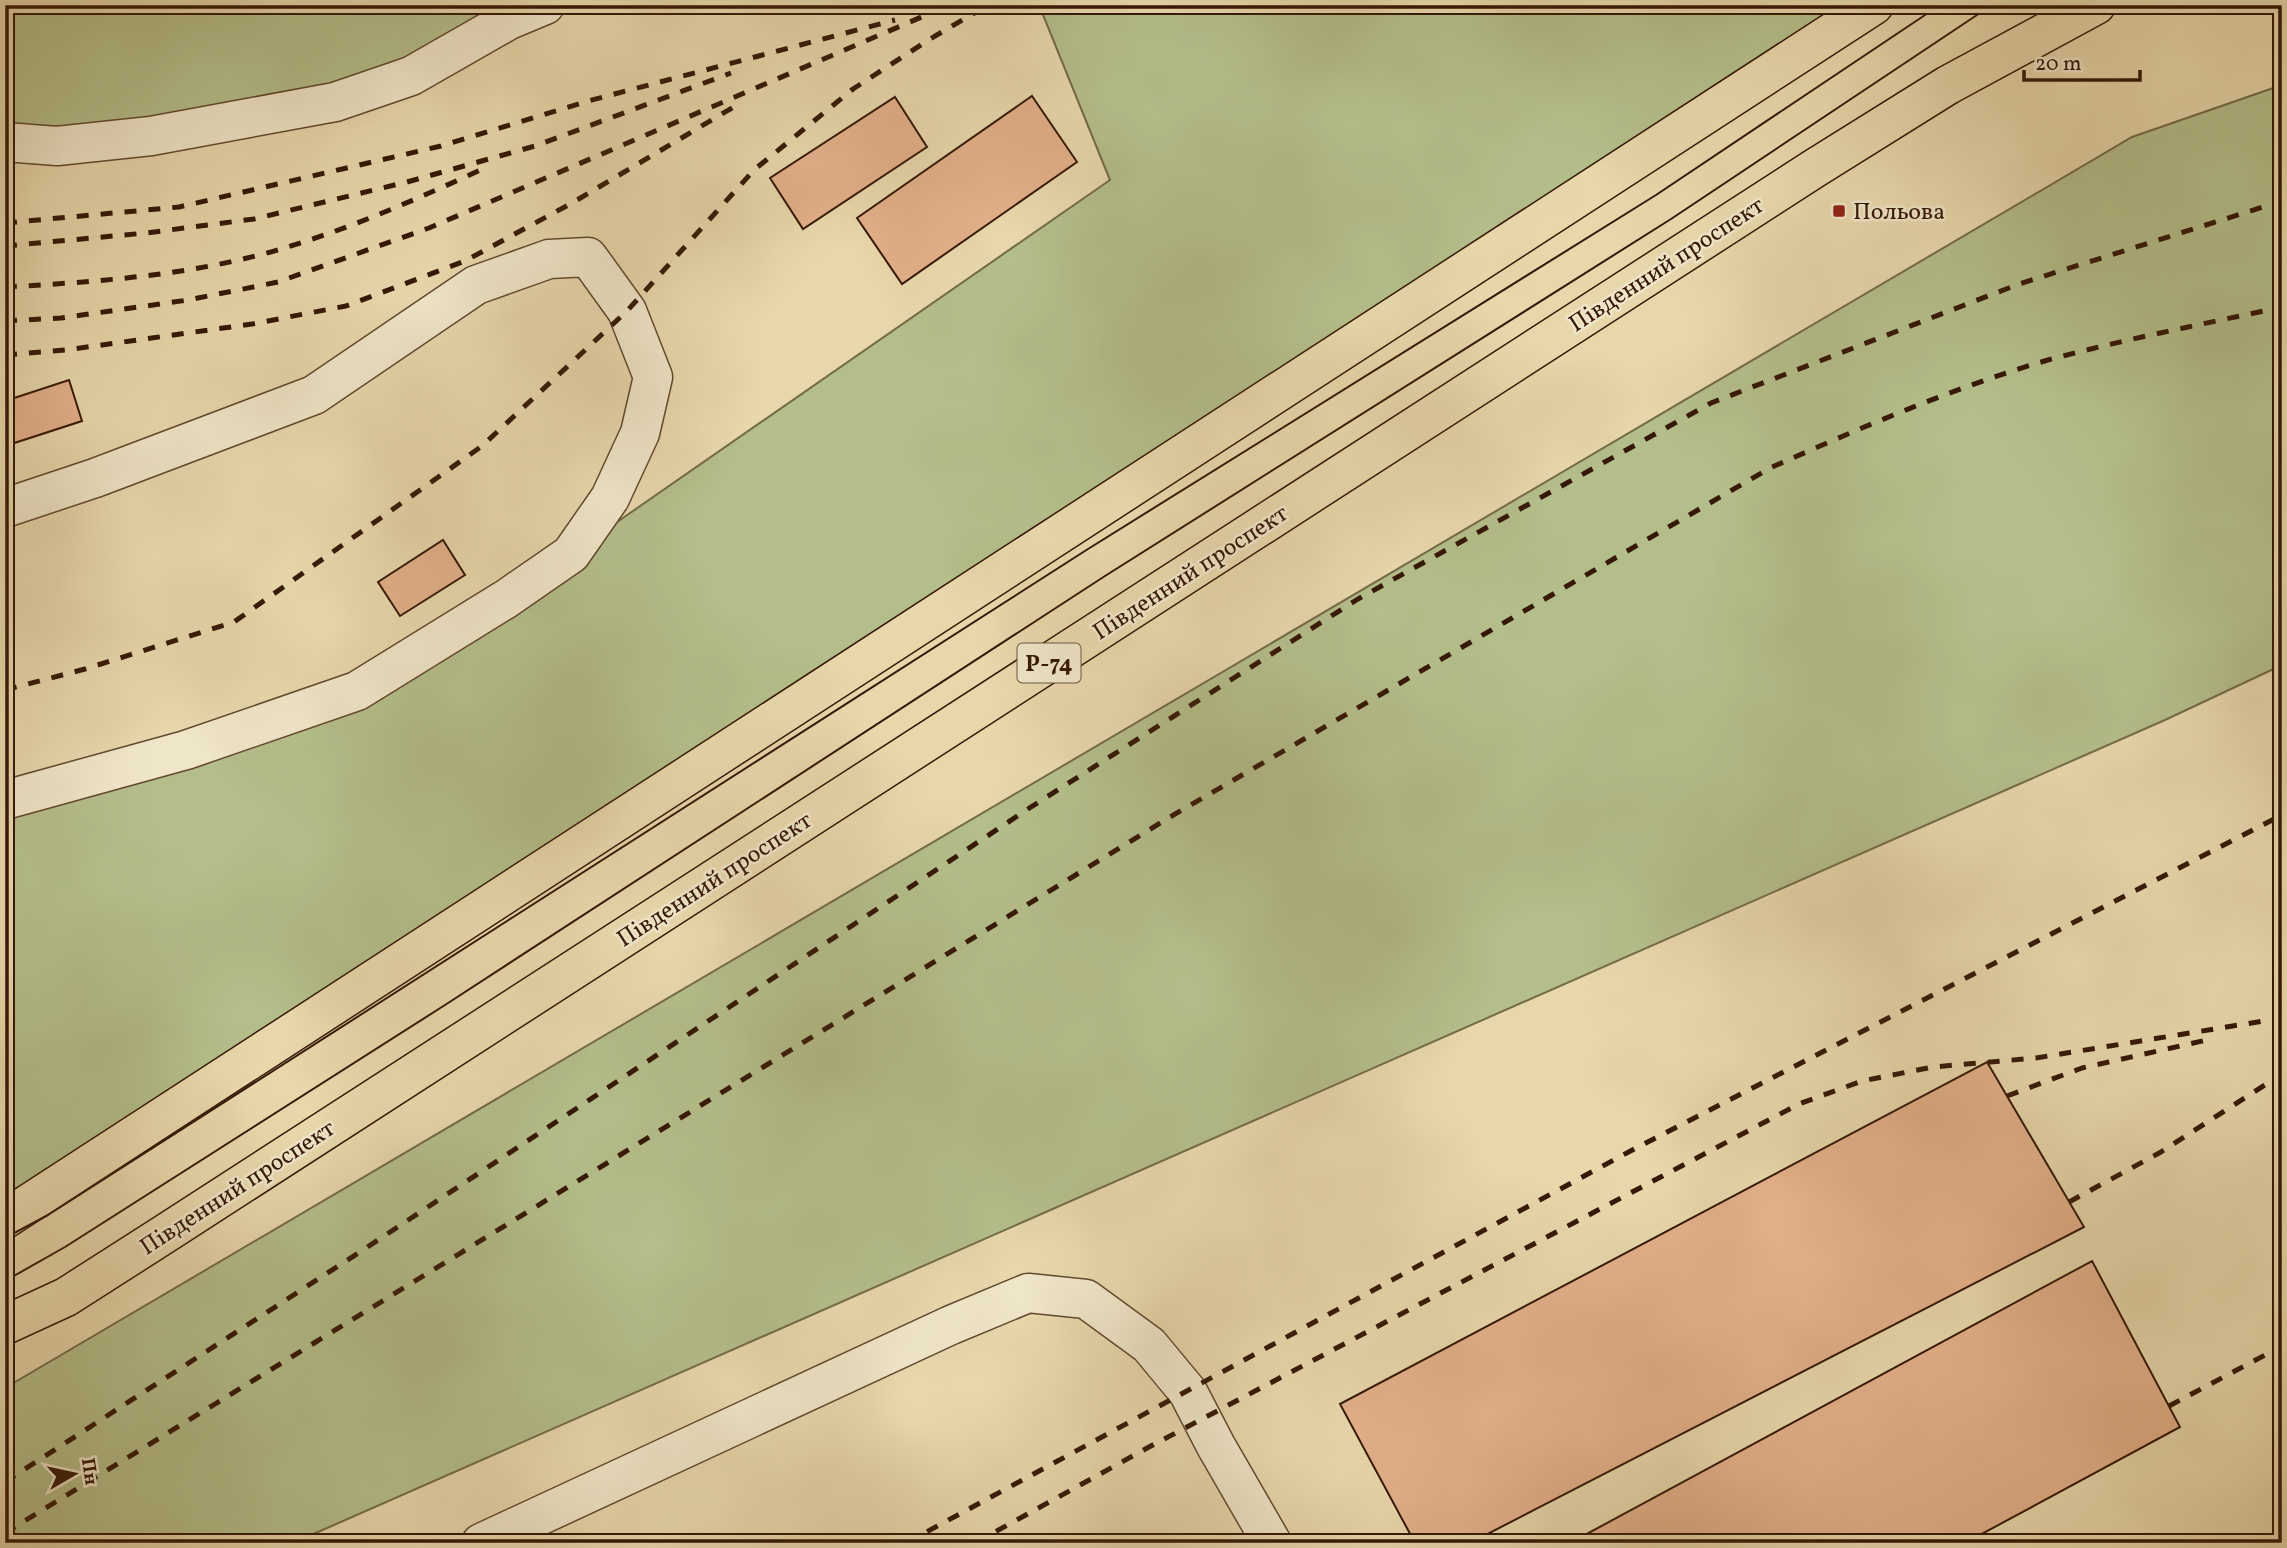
<svg xmlns="http://www.w3.org/2000/svg" width="2287" height="1548" font-family="Vollkorn,serif">
<style>
.green{fill:#b4be8a;stroke:#746b48;stroke-width:2}
.building{fill:#e2b08a;stroke:#351806;stroke-width:2}
.lines{fill:none;stroke-linecap:round;stroke-linejoin:round}
.minor-casing{stroke:#62482f;stroke-width:41}
.major-casing{stroke:#351806;stroke-width:41}
.minor{stroke:#efe5c8;stroke-width:38}
.major{stroke:#e7d7ab;stroke-width:38}
.tram{stroke:#351806;stroke-width:2}
.rail{stroke:#351806;stroke-width:5;stroke-dasharray:12 12;stroke-linecap:butt}
.poi-dot{fill:#8f2418;stroke:#efe5c8;stroke-width:2.5}
.labels{text-anchor:middle;stroke-width:5;stroke-linejoin:round;paint-order:stroke}
.shield{fill:#efe5c8;stroke:#6d5640;stroke-width:2}
.shield-label{font-size:23px;font-weight:bold;fill:#351806}
.poi-label{font-size:24px;fill:#351806;stroke:#efe5c8;text-anchor:start}
.street-label{font-size:24px;fill:#351806;stroke:#efe5c8}
</style>
<rect width="100%" height="100%" fill="#e7d7ab"/>
<filter id="stains"><feTurbulence type="fractalNoise" baseFrequency=".00286" numOctaves="4"/><feColorMatrix values="0 0 0 0 .2 0 0 0 0 .09 0 0 0 0 .02 0 0 0 .5 -.17"/></filter>
<radialGradient id="worn" r=".72"><stop offset=".6" stop-color="#630" stop-opacity="0"/><stop offset="1" stop-color="#630" stop-opacity=".3"/></radialGradient>
<path class="green" d="M5 5H545L411 76 5 142Z
M1039 5H1874L5 1219V800L275 720 571 554 1110 180Z
M2282 85V665L2165 720 293 1543H5V1388L2132 137Z"/>
<path class="building" d="M1032 96 1077 162 902 284 857 218Z
M895 97 927 147 803 229 770 178Z
M69 380 82 421 5 446V401Z
M443 540 465 575 400 616 378 582Z
M1987 1062 2084 1227 1470 1543H1415L1340 1404Z
M2092 1261 2180 1427 1965 1543H1570Z"/>
<g class="lines">
<defs>
<path id="minor" d="M5 142 57 146 151 136 335 102 411 76 509 20 545 5
M5 508 95 478 314 395 476 285 549 259 588 257 627 311 653 377 640 433 610 498 571 554 506 599 357 691 186 750 5 800
M481 1543 951 1325 1028 1293 1086 1299 1149 1345 1188 1392 1216 1446 1272 1543"/>
<path id="major" d="M5 1219 1874 5
M5 1325 66 1297 163 1235 1815 168 1948 85 2096 5"/>
</defs>
<use href="#minor" class="minor-casing"/>
<use href="#major" class="major-casing"/>
<use href="#minor" class="minor"/>
<use href="#major" class="major"/>
<path class="tram" d="M5 1238 48 1215 1088 549 1656 195 1940 5
M5 1281 65 1247 445 1005 1105 576 1671 219 1992 5"/>
<path class="rail" d="M5 223 179 207 441 146 588 101 895 20
M5 246 146 233 254 219 407 182 535 146 731 73
M5 287C97 282 196 275 284 248 355 227 421 197 487 167
M5 321 61 318 188 300 278 282 429 228 945 7
M5 355 66 350 252 324 346 306 465 261 572 203 737 105
M5 690 85 669 234 622 482 446 627 311 754 170 853 89 930 39 988 5
M2007 1096 2082 1068 2207 1040
M2069 1202 2161 1152 2282 1074
M2169 1406 2282 1346
M5 1482 363 1250 1031 807 1358 599 1711 403 2019 284 2282 201
M5 1533 1170 817 1770 468C1858 429 1955 387 2048 360 2125 339 2204 324 2282 307
M906 1543 1636 1148 2282 815
M975 1543 1149 1447 1799 1104 1862 1081 1933 1067 2036 1058 2282 1018
M2262 1543 2282 1529"/>
</g>
<rect class="poi-dot" x="1832" y="204" width="14" height="14" rx="3.5"/>
<g class="labels">
<rect class="shield" x="1017.5" y="643.5" width="63" height="39" rx="5"/>
<g class="shield-label">
<text x="1049" y="671">Р-74</text>
</g>
<g class="poi-label">
<text x="1853" y="219">Польова</text>
</g>
<g class="street-label">
<text transform="translate(1666 264) rotate(-33)" y="8">Південний проспект</text>
<text transform="translate(1190 572) rotate(-33)" y="8">Південний проспект</text>
<text transform="translate(714 879) rotate(-33)" y="8">Південний проспект</text>
<text transform="translate(237 1187) rotate(-33)" y="8">Південний проспект</text>
</g>
</g>
<rect width="2287" height="1548" fill="none" stroke="#e7d7ab" stroke-width="28"/>
<rect x="7" y="7" width="2273" height="1534" fill="none" stroke="#351806" stroke-width="3.5"/>
<rect x="14" y="14" width="2259" height="1520" fill="none" stroke="#351806" stroke-width="2"/>
<g transform="translate(74 1474) rotate(81)" stroke="#efe5c8" stroke-width="5" paint-order="stroke">
<path d="M0-5L12 26L0 18L-12 26Z" fill="#351806"/>
<text y="-10" font-size="19" font-weight="bold" text-anchor="middle" fill="#351806">Пн</text>
</g>
<path d="M2024 70v10h116v-10" fill="none" stroke="#351806" stroke-width="3.5"/>
<text x="2035" y="70" font-size="21" fill="#351806" stroke="#efe5c8" stroke-width="5" paint-order="stroke">20 m</text>
<rect width="100%" height="100%" filter="url(#stains)"/>
<rect width="100%" height="100%" fill="url(#worn)"/>
</svg>
